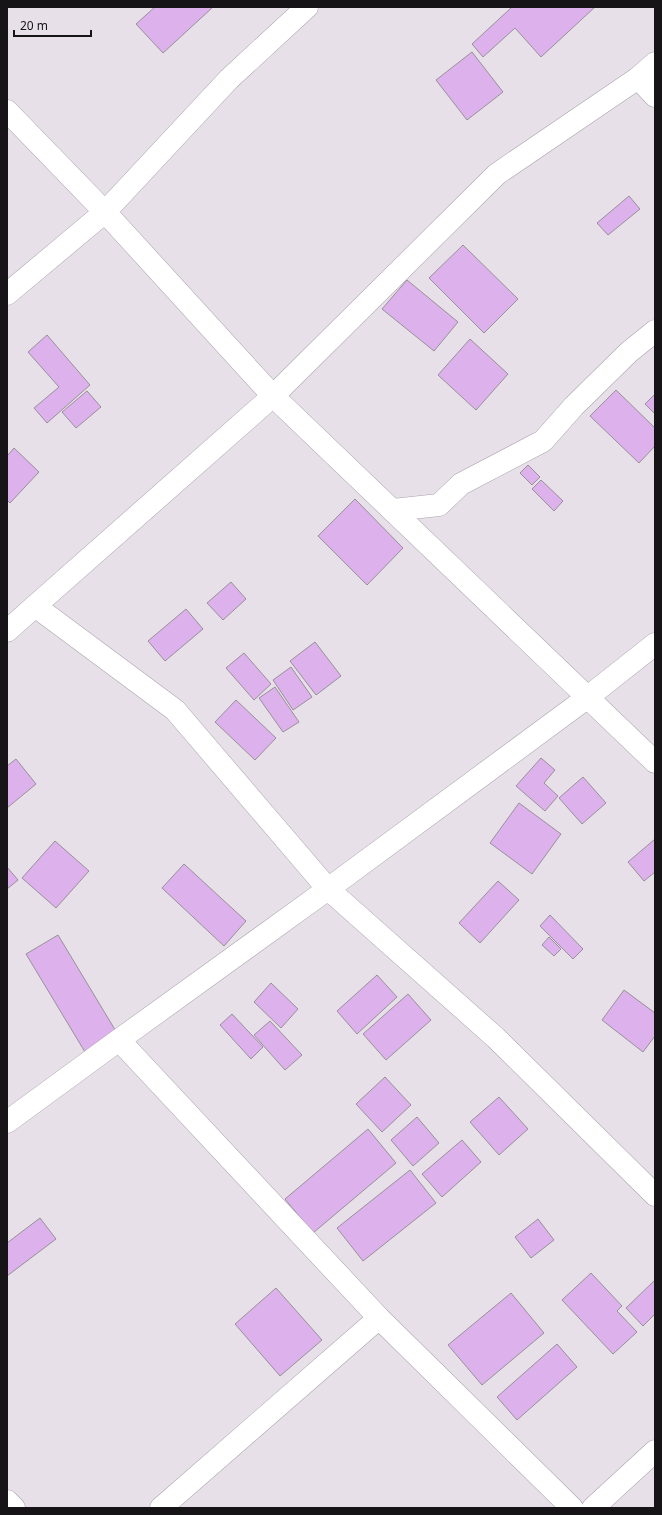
<svg xmlns="http://www.w3.org/2000/svg" width="662" height="1515" font-family="'Noto Sans',sans-serif">
<style>
.building{fill:#ddb1eb;stroke:#979099}
.lines{fill:none;stroke-linecap:round;stroke-linejoin:round}
.minor-casing{stroke:#aaa3ac;stroke-width:23}
.minor{stroke:#fff;stroke-width:22}
</style>
<rect width="100%" height="100%" fill="#e7e0e9"/>
<path class="building" d="M155 7H213L163 53 136 24Z
M512 7H595L541 57 515 28 483 57 472 44Z
M472 52 503 92 467 120 436 80Z
M629 196 640 209 608 235 597 223Z
M463 245 518 299 484 333 429 278Z
M407 280 458 322 434 351 382 309Z
M47 335 90 385 47 423 34 408 59 387 28 352Z
M470 339 508 374 476 410 438 375Z
M616 390 655 428V446L639 463 590 416Z
M87 391 101 407 76 428 62 412Z
M655 394V414L645 404Z
M14 448 39 472 10 503 7 500V456Z
M528 465 540 477 532 485 520 473Z
M541 480 563 501 554 511 532 489Z
M355 499 403 548 367 585 318 536Z
M231 582 246 599 223 620 207 603Z
M186 609 203 629 165 661 148 641Z
M315 642 341 676 316 695 290 661Z
M244 653 271 684 254 700 226 668Z
M291 667 312 697 293 710 273 680Z
M275 687 299 722 283 732 259 698Z
M236 700 276 738 255 760 215 722Z
M541 758 555 770 544 783 558 796 545 811 516 786Z
M16 759 36 784 7 808V766Z
M583 777 606 803 582 824 559 798Z
M519 803 561 834 532 874 490 843Z
M655 839V872L644 881 628 862Z
M55 841 89 871 56 908 22 878Z
M184 864 246 921 224 946 162 888Z
M7 867 18 880 7 889Z
M498 881 519 900 480 943 459 923Z
M550 915 583 949 573 959 540 926Z
M58 935 117 1033 85 1052 26 954Z
M549 937 561 949 554 956 542 945Z
M377 975 397 997 357 1034 337 1011Z
M271 983 298 1009 281 1028 254 1002Z
M624 990 655 1013V1036L643 1052 602 1020Z
M408 994 431 1020 386 1060 363 1034Z
M232 1014 263 1047 251 1059 220 1025Z
M270 1021 302 1055 285 1070 254 1035Z
M385 1077 411 1105 382 1132 356 1104Z
M499 1097 528 1129 499 1155 470 1122Z
M417 1117 439 1143 413 1166 391 1140Z
M368 1129 396 1163 313 1233 285 1199Z
M462 1140 481 1162 442 1197 422 1174Z
M410 1170 436 1203 363 1261 337 1228Z
M40 1218 56 1239 7 1276V1243Z
M538 1219 554 1240 531 1258 515 1237Z
M591 1273 622 1306 617 1311 637 1332 613 1354 562 1300Z
M655 1280V1314L643 1326 626 1308Z
M276 1288 322 1340 280 1376 235 1324Z
M511 1293 544 1333 482 1385 448 1345Z
M557 1344 577 1367 517 1420 497 1397Z"/>
<g class="lines">
<defs>
<path id="minor" d="M655 63 638 78 497 174 273 396 35 606 175 710 328 889 496 1038 655 1195
M638 78 655 96
M7 111 105 212 273 396 655 762
M7 294 105 212 229 79 307 7
M393 510 439 505 461 484 543 441 574 406 629 352 655 331
M7 631 35 606
M119 1040 328 889 588 697 655 644
M7 1122 119 1040 379 1318 572 1508
M7 1501 14 1508
M161 1508 379 1318
M593 1508 655 1451"/>
</defs>
<use href="#minor" class="minor-casing"/>
<use href="#minor" class="minor"/>
</g>
<rect width="662" height="1515" fill="none" stroke="#161417" stroke-width="16"/>
<path d="M14 30v6h77v-6" fill="none" stroke="#161417" stroke-width="2"/>
<text x="20" y="30" font-size="12" fill="#161417" stroke="#e7e0e9" stroke-width="3" paint-order="stroke">20 m</text>
</svg>
